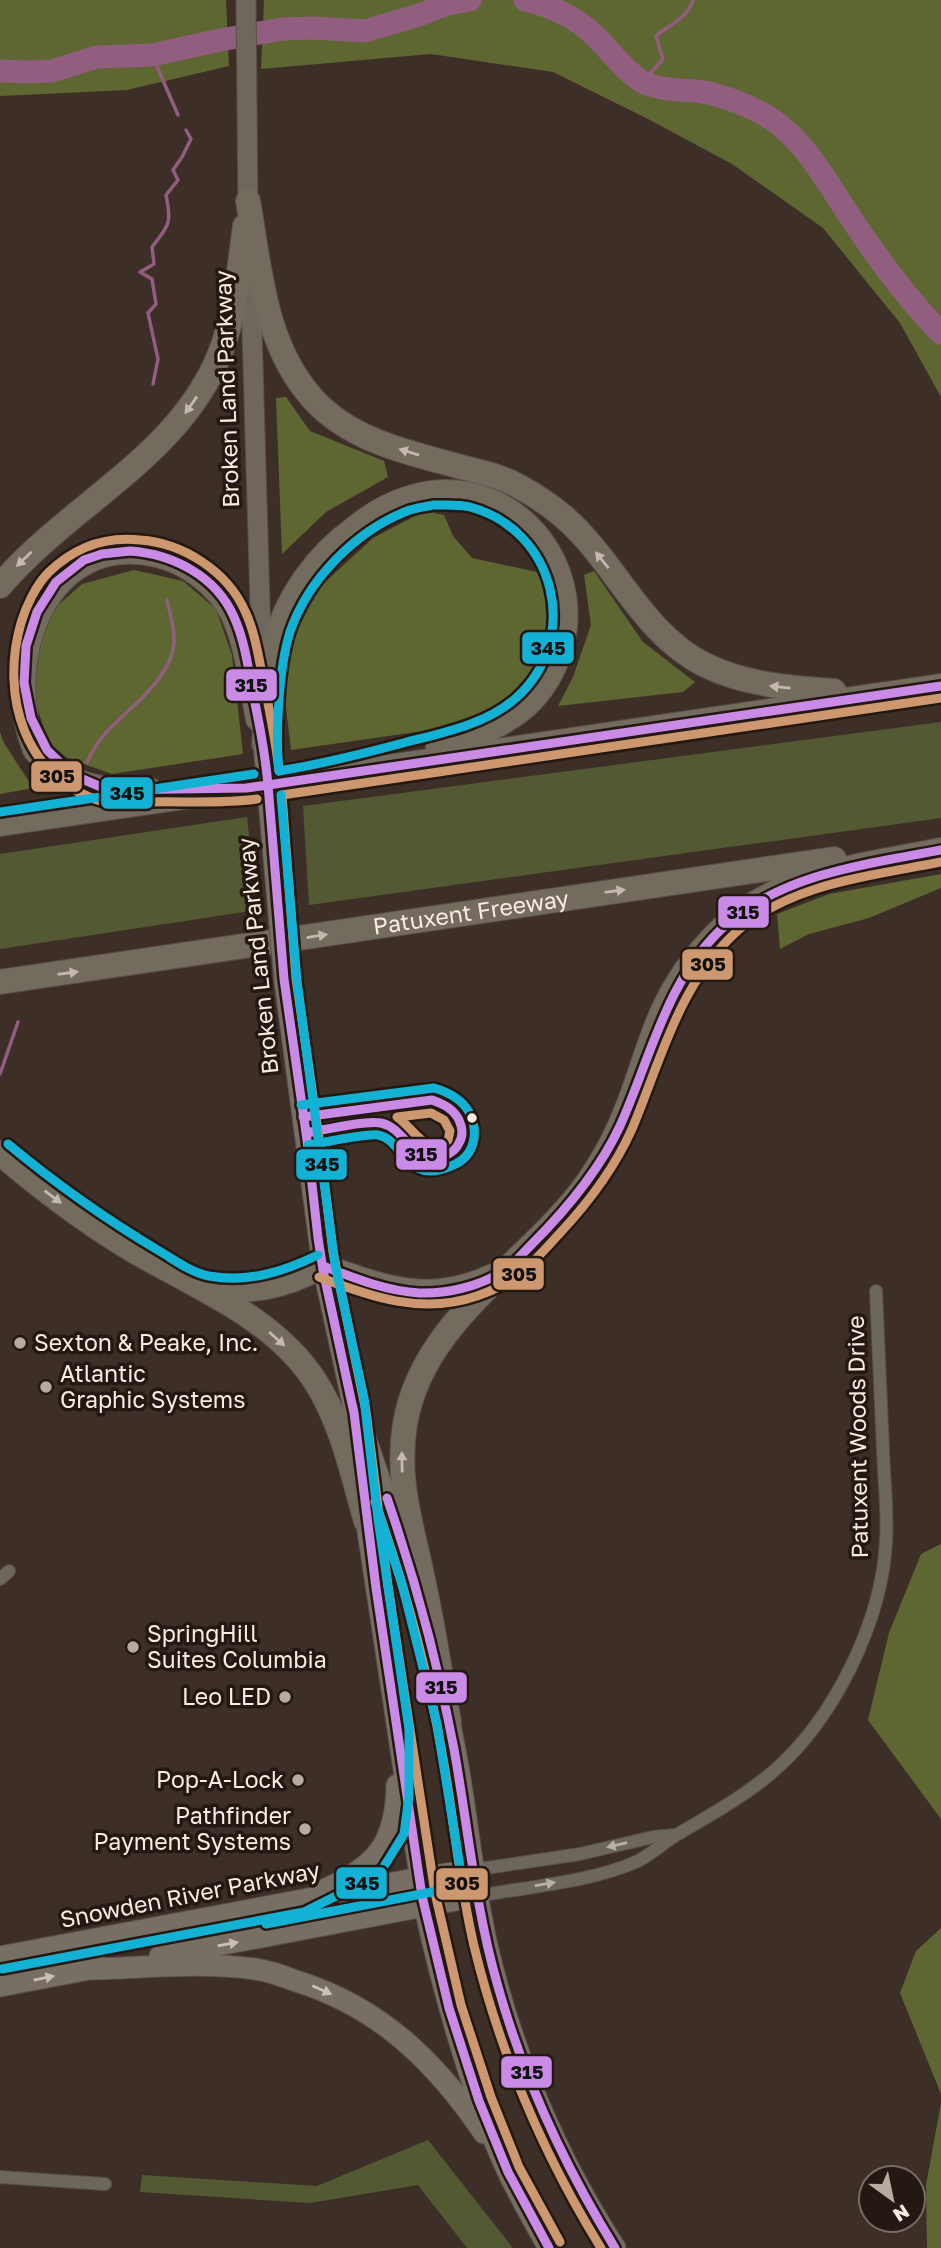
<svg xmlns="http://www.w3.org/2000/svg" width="941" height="2248" font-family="'Golos Text',sans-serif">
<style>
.green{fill:#535a33}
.forest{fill:#5e6732}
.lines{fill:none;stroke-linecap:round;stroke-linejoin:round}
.stream{stroke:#925e7f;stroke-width:3.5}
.river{stroke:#925e7f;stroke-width:23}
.street-casing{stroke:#5a4e47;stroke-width:14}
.secondary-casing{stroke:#5a4e47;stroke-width:21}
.primary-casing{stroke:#5a4e47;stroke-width:23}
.highway-casing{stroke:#5a4e47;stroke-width:26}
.street{stroke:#6c665d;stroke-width:12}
.secondary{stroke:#6f675e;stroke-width:19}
.primary{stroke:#776f63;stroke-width:21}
.highway{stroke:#746b5f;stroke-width:24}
.primary-bridge-casing{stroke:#5a4e47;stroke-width:23;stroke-linecap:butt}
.primary-bridge{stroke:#776f63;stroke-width:21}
.bus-1-casing{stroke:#231812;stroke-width:14}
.bus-2-casing{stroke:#231812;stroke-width:14}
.bus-3-casing{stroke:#231812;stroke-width:14}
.bus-1{stroke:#ca8be6;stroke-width:9}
.bus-2{stroke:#cd976f;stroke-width:9}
.bus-3{stroke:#13b2d5;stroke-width:9}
.oneway{fill:#c5b8ae}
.oneway2{fill:#bbafa6}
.oneway3{fill:#cdc0b6}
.bus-dot{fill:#fbebe2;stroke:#231812;stroke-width:2.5}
.poi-dot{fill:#b8a9a1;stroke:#231812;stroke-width:2.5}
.labels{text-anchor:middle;stroke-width:7;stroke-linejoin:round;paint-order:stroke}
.street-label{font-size:23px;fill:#fbebe2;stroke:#231812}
.poi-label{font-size:23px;fill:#fbebe2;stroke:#231812;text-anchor:start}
.line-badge{stroke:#231812;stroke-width:2.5}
.pale-badge-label{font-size:19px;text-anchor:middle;font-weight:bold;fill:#111}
</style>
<rect width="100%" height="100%" fill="#3d2f27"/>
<path class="green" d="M941 722V818L309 905 303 806Z
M247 817 257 910 0 949V854Z
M428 2140 513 2248H467L418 2185 310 2203 140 2192 142 2175 317 2186Z"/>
<path class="forest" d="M0 0H226L229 66 127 90 0 96Z
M264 0H941V397L900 323 823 228 732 164 648 119 553 72 431 54 261 69Z
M286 397 310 431 384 461 388 477 326 512 282 554 276 398Z
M425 511 444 515 453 536 472 558 542 573 555 596 549 656 510 701 444 728 291 750 285 699 292 638 321 586 373 538Z
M134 570 183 581 216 609 232 655 243 754 112 774 67 758 48 742 35 700 31 662 46 616 82 584Z
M594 571 643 642 695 682 683 692 558 706 573 677 591 625 584 575Z
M0 732 4 743 33 788 0 794Z
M941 874V888L869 918 809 934 780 949 777 914 829 894Z
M941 1544V1819L868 1720 889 1633 921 1554Z
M941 1928V2094L900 1993 916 1951Z
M941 2103V2248H927L926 2185Z"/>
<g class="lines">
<path class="stream" d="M152 55 178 115
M643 82 663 59 656 36C669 25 688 18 693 0
M153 384 158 359 148 313 156 304 152 279 140 272 154 264 152 247C169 225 172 224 166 195L178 180 173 170 182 157 191 139 186 130
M87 762C92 752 97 742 105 734 127 709 171 680 174 643 175 629 170 614 167 600
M0 1074 18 1022"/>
<path class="river" d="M525 0C551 6 576 17 595 36 611 51 622 69 641 81 661 92 687 89 709 93 729 98 755 108 773 120 805 143 822 174 843 206 871 249 905 297 941 333
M0 71 29 72 52 71 97 57 152 55 220 40 282 29 314 28 365 31 419 15 447 4 470 0"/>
<defs>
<path id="street" d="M0 1579 9 1571
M473 1870 580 1854 653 1837 676 1835
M477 1896C527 1887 592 1882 638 1861 652 1854 664 1842 678 1834 712 1814 745 1796 775 1770 835 1717 882 1621 886 1541 888 1511 884 1480 883 1450 881 1397 878 1344 876 1291
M0 2177 105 2184"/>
<path id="secondary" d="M246 0 248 215
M250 262 262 673"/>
<path id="primary" d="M285 982 323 1266 352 1399 360 1473
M364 1434 411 1572
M364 1505 425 1908C444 1994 468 2082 504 2163 517 2192 533 2220 549 2248
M445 1705C465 1782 469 1863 486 1941 510 2048 555 2155 615 2248
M326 1889C377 1865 396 1844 397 1785
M160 1956 477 1896
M0 1957 420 1878 473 1870
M89 1969C144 1968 200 1961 255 1969 269 1971 283 1976 296 1981 380 2007 436 2062 484 2133
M0 1986 100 1967"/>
<g id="highway">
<path d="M248 201C260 269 264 345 313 399 352 442 411 453 465 468 484 473 503 477 520 487 535 495 551 506 564 517 616 562 641 633 705 665 746 685 790 688 834 691"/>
<path d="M0 586C69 504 181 456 221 351 236 311 239 268 245 226"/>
<path d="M264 744C266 723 268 702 270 680 271 668 271 655 274 644 287 597 316 556 355 528 377 510 403 497 431 493 515 482 582 563 562 644 556 669 541 694 521 710 497 729 467 739 438 746"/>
<path d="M150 790C131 790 111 791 92 786 70 781 50 767 35 750 0 661 45 530 157 555 187 562 216 584 231 611 247 641 251 685 258 719"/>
<path d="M0 824 941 686"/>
<path id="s1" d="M0 982 834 859"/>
<path d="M0 1153C41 1188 83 1220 129 1248 193 1286 273 1316 315 1381 342 1423 352 1473 366 1521"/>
<path d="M205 1288C251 1293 282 1288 323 1266 386 1288 428 1306 493 1276"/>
<path d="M449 1722C440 1673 433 1624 422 1575 411 1522 396 1480 405 1424 423 1317 530 1264 588 1182 604 1159 618 1133 628 1106 643 1068 653 1025 674 989 688 965 707 942 728 923 786 872 868 865 941 850"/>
</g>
</defs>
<use href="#street" class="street-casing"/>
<use href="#secondary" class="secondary-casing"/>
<use href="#primary" class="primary-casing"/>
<use href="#highway" class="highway-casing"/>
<use href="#street" class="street"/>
<use href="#secondary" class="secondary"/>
<use href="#primary" class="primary"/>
<use href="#highway" class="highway"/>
<defs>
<path id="primary-bridge" d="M264 744 285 982"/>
</defs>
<use href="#primary-bridge" class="primary-bridge-casing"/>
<use href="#primary-bridge" class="primary-bridge"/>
<defs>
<path id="bus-1" d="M130 551C173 554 216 576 234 617 244 639 248 665 252 689 259 721 265 752 268 785L246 788 108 790 73 775 47 750 31 718 24 683 26 646 37 612 56 582 84 560 102 554Z
M268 785 284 979 307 1140 318 1238 323 1270 354 1413 376 1588 422 1896 449 2008 479 2101 508 2172 549 2248
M268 785 941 686
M303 1117 432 1100C443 1104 452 1108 458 1118 462 1126 464 1135 459 1143 456 1150 450 1154 443 1156 413 1167 406 1128 381 1123 365 1120 324 1130 306 1133
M323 1266C354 1278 386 1291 419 1293 448 1294 481 1286 505 1270 515 1263 523 1253 532 1244 567 1209 599 1171 620 1126 652 1055 667 976 728 923 787 873 868 864 941 850
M387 1498C415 1579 438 1664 454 1749 468 1827 475 1906 497 1983 523 2077 564 2165 615 2248"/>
<path id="bus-2" d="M257 799C221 804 183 801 146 802 133 802 117 805 104 802 24 780 0 695 21 623 26 606 36 585 49 572 74 548 104 536 140 540 183 543 227 571 245 611 256 634 259 662 265 687 270 715 276 742 279 771
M431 1113 444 1120 450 1131 448 1140C426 1158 414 1128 397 1117Z
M319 1277C371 1297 422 1315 477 1296 490 1291 504 1286 515 1277 532 1265 546 1248 560 1233 589 1202 615 1167 632 1129 661 1060 678 987 734 934 789 883 871 876 941 862
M375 1502C404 1583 427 1668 442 1753 454 1817 459 1883 474 1946 500 2053 543 2154 601 2248
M560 2242 519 2167 491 2097 461 2005 435 1893 388 1586 366 1411 333 1252 319 1138 296 978 282 795 941 698"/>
<path id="bus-3" d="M433 505C445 505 459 504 470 507 556 530 582 639 516 698 485 725 442 733 403 743 362 754 321 764 279 771 275 733 279 667 290 632 308 579 356 531 407 511 415 508 425 507 433 505Z
M0 812 254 774
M301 1105 434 1088C448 1092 461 1098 469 1112 474 1121 476 1133 473 1143 470 1154 462 1162 451 1166 403 1186 404 1139 378 1135 366 1133 323 1143 308 1145
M8 1144C56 1184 107 1220 161 1252 176 1261 192 1273 209 1276 247 1283 283 1272 318 1255
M266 1924 463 1886 437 1724 402 1584 376 1504
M2 1969 304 1912 370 1879 383 1868 404 1834 409 1796V1729L378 1519 364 1398 335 1264 297 981 281 795"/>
</defs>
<use href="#bus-1" class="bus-1-casing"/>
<use href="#bus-2" class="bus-2-casing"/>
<use href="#bus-3" class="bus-3-casing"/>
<use href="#bus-1" class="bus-1"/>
<use href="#bus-2" class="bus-2"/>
<use href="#bus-3" class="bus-3"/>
</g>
<defs><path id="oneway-solid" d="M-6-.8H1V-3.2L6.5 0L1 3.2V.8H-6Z" transform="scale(1.75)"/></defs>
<g class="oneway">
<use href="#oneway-solid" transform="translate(191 405) rotate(125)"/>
<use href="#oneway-solid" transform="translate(409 452) rotate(-163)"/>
<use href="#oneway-solid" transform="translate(24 559) rotate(136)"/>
<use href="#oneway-solid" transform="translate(602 560) rotate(-129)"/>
<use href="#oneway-solid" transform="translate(780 687) rotate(-174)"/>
<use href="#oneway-solid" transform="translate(615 891) rotate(-8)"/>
<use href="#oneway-solid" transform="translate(317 936) rotate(-9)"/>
<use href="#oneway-solid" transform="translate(68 973) rotate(-8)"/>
<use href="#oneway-solid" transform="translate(53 1197) rotate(37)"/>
<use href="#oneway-solid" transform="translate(277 1339) rotate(42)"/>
<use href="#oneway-solid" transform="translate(402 1462) rotate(-91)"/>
</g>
<g class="oneway2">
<use href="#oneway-solid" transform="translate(617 1845) rotate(167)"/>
<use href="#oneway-solid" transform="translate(545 1884) rotate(-10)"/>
</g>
<g class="oneway3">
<use href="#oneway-solid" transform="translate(228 1944) rotate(-10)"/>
<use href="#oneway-solid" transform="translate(44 1978) rotate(-11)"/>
<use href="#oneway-solid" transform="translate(322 1990) rotate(24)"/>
</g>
<circle class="bus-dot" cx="472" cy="1118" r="6"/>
<g class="poi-dot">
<circle cx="20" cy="1343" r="7"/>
<circle cx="46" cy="1387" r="7"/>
<circle cx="133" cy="1647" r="7"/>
<circle cx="285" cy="1697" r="7"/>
<circle cx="298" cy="1780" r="7"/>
<circle cx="305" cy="1829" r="7"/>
</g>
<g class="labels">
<g class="street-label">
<text transform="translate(227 389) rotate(-92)" y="8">Broken Land Parkway</text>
<text dy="8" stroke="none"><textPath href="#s1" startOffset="476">Patuxent Freeway</textPath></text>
<text transform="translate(258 956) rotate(-96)" y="8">Broken Land Parkway</text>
<text transform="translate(858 1437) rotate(-91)" y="8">Patuxent Woods Drive</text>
<text transform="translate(190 1895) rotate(-11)" y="8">Snowden River Parkway</text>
</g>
<g class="poi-label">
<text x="34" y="1351">Sexton &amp; Peake, Inc.</text>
<text x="60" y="1382">Atlantic<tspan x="60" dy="26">Graphic Systems</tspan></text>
<text x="147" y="1642">SpringHill<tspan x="147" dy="26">Suites Columbia</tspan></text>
<text x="271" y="1705" text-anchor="end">Leo LED</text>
<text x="284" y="1788" text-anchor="end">Pop-A-Lock</text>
<text x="291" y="1824" text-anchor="end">Pathfinder<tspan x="291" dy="26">Payment Systems</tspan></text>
</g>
</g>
<g class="line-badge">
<rect x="521" y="631" width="54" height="34" rx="7" fill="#13b2d5"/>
<rect x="225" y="668" width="53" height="34" rx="7" fill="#ca8be6"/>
<rect x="30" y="760" width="53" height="33" rx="7" fill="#cd976f"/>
<rect x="100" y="776" width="54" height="34" rx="7" fill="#13b2d5"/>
<rect x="717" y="895" width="53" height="34" rx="7" fill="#ca8be6"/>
<rect x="681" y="948" width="53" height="33" rx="7" fill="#cd976f"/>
<rect x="395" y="1138" width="53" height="33" rx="7" fill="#ca8be6"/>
<rect x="295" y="1148" width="53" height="33" rx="7" fill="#13b2d5"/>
<rect x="492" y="1257" width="53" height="34" rx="7" fill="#cd976f"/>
<rect x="415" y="1671" width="53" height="33" rx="7" fill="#ca8be6"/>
<rect x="335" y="1866" width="53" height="34" rx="7" fill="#13b2d5"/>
<rect x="435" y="1867" width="54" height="34" rx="7" fill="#cd976f"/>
<rect x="500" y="2055" width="53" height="34" rx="7" fill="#ca8be6"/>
</g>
<g class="pale-badge-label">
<text x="548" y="655">345</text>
<text x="251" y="692">315</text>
<text x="57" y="783">305</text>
<text x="127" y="800">345</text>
<text x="743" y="919">315</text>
<text x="708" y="971">305</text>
<text x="421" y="1161">315</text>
<text x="322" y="1171">345</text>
<text x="519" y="1281">305</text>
<text x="441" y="1694">315</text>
<text x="362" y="1890">345</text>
<text x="462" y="1890">305</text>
<text x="527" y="2079">315</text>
</g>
<g transform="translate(892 2199) rotate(147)"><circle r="33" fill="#231812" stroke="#796c65" stroke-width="2"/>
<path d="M0-5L12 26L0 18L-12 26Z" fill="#b8a9a1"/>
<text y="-10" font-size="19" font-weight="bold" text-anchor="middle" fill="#fbebe2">N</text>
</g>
</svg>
